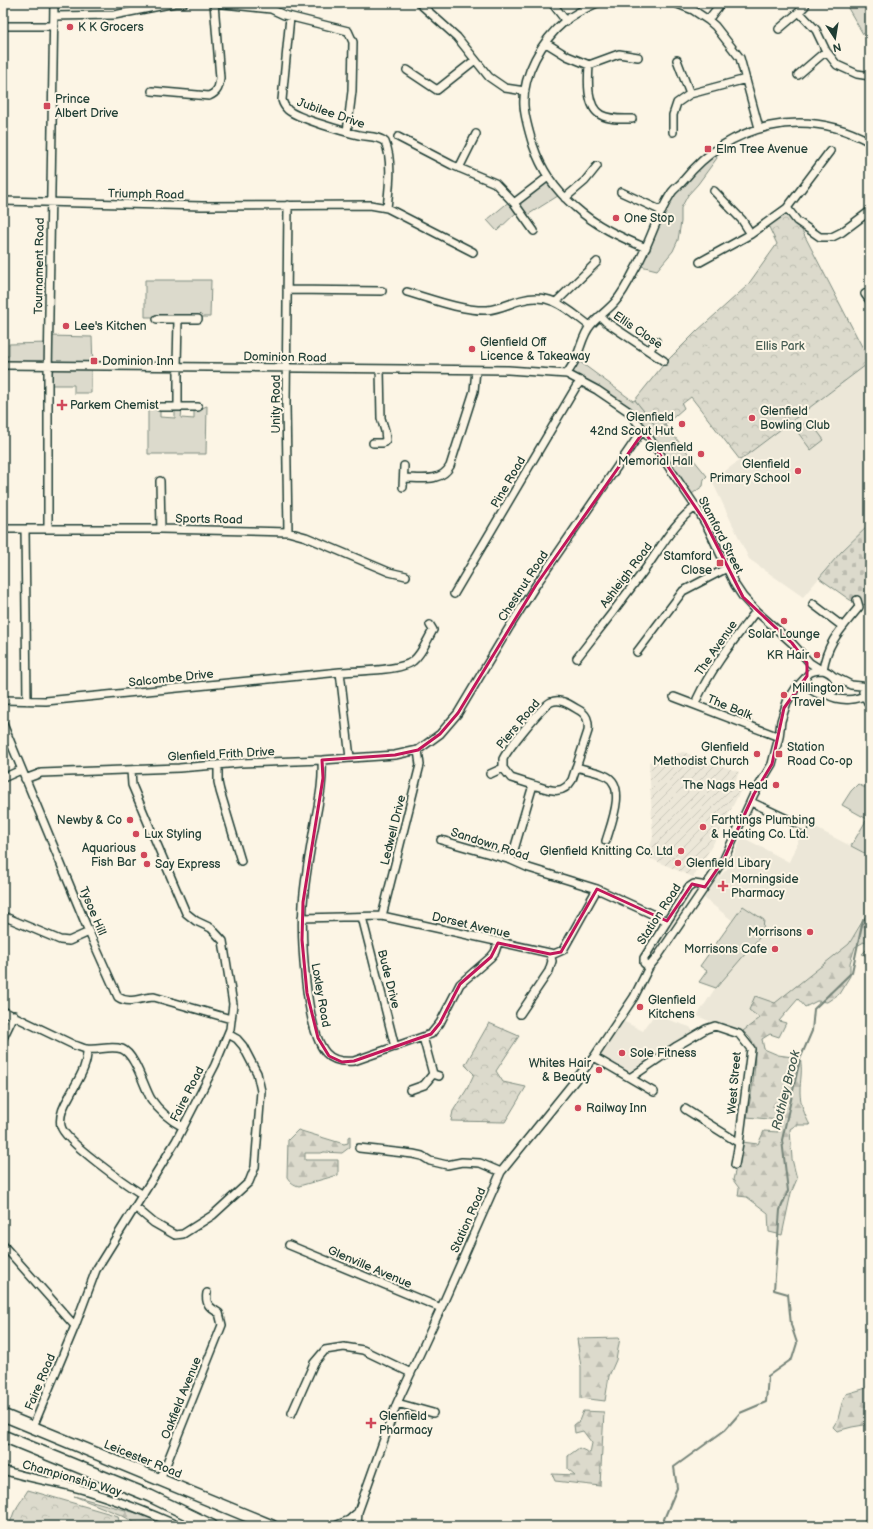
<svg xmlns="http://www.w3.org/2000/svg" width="873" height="1529" font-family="'Balsamiq Sans',sans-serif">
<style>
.built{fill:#ece7d8}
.industrial{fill:url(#industrial-furrows)}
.grass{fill:#dcdacc;stroke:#7e8c80}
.forest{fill:url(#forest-firs);stroke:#7e8c80}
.cemetery{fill:url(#cemetery-stones);stroke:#7e8c80}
.park{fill:url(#park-crowns);stroke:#7e8c80}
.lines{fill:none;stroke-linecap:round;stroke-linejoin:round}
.stream{stroke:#758479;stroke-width:2}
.minor-casing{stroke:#1f3d34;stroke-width:10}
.highway-casing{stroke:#1f3d34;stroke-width:14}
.minor{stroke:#fcf5e5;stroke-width:7}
.highway{stroke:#fcf5e5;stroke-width:11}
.marked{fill:none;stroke:#c2185b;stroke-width:3;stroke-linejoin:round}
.poi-dot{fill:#d1495b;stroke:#fcf5e5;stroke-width:1.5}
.labels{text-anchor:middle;stroke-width:4;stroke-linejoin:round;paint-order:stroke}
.poi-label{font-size:12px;fill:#1f3d34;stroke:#fcf5e5;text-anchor:start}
.street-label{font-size:12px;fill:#1f3d34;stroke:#fcf5e5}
.park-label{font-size:12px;fill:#455c52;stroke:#fcf5e5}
.water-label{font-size:13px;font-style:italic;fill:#435a51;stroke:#fcf5e5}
</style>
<defs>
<pattern id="industrial-furrows" width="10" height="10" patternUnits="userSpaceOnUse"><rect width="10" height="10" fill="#ece7d8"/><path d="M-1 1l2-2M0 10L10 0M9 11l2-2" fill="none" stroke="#cac7ba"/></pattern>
<pattern id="forest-firs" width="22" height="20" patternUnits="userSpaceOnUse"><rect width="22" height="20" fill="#dcdacc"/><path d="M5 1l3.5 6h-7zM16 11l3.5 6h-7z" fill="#bcbcb0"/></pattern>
<pattern id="cemetery-stones" width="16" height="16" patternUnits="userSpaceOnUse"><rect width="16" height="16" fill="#dcdacc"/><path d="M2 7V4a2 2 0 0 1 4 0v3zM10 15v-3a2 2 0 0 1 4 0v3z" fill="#bcbcb0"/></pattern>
<pattern id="park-crowns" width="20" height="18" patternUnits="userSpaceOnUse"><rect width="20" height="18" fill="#dcdacc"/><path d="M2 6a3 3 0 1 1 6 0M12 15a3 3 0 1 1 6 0" fill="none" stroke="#bcbcb0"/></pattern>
</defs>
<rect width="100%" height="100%" fill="#fcf5e5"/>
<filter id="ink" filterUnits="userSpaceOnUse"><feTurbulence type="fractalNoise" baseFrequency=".025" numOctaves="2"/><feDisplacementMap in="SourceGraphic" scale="8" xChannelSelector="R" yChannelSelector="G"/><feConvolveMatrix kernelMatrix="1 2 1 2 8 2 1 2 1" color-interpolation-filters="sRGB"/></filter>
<g filter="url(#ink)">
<path class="built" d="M870 362V524L841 552 803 597 749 559 712 481Z
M806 823 870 856V911L862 918 843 957 743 1035 697 1016 714 990 733 967 743 906 733 921 704 898 716 880 727 869 742 837 789 862Z
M654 1015 690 1027 694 1033 663 1051 630 1074 598 1056 623 1021 643 1031Z"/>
<path class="industrial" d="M683 752 739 772 733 787 741 790 713 844 693 877 647 857 653 837 649 762Z"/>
<path class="grass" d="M845 3H870V31L863 34Z
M713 151 717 158 698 184 688 195 681 208V222L678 240 673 251 657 270 637 265 671 194Z
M548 177 561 194 529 214 523 216 519 210 497 231 487 220 511 200Z
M145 280H211L210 317H145Z
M49 336 92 337 93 366H91V393H74V385H48L49 366 3 365V356H9V344L49 343Z
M576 359 633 401 635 400 659 430 665 425 707 476 704 479 703 486 689 496 628 411 567 374Z
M148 406 160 410V417L175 418V409H182L181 418 194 419V411L207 406 206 454H148Z
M858 784 863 787H870V856L851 846 867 819 842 805 851 791Z
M743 906 764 920 763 929 759 938 716 988 699 982 707 971 700 966Z"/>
<path class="forest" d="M870 912V957L862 954 869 947 864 942 855 947 850 963V976L839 994 827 1002 817 1001 805 1007 798 999 779 1021 786 1023 779 1037 770 1034 762 1039 764 1049 778 1055 800 1058C803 1070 800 1080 800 1092 800 1103 805 1116 810 1125H796L790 1129 792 1159 797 1179 791 1193 782 1235 769 1232 768 1213 747 1197 738 1196 739 1188 733 1180 742 1142 758 1144 764 1131 778 1132 779 1120 747 1117C750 1098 761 1055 750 1038 748 1036 745 1033 743 1031L760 1018 749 1010 755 996 775 1003 849 944 866 915Z
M298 1130 344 1144 348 1143V1137L350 1136V1147L342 1153 324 1152 321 1153H305V1160H338V1175L299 1186C294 1185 290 1182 287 1177L288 1140Z
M620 1338 616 1360 609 1376 605 1401 581 1398V1367L577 1339Z
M870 1387V1424L852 1427 837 1431 833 1427 838 1419 842 1403 846 1394Z
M583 1411 604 1412 600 1486 555 1481 552 1474 575 1475 568 1469V1456L579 1448 590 1453 592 1443 583 1431 575 1433 574 1425 579 1421Z
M74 1496 147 1516 170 1526H141L121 1515Z"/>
<path class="cemetery" d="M870 524V605L869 606 850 600 819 578 841 552Z"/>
<path class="park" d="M787 208 797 221 870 362 740 460 691 397 682 404 684 408 659 430 635 400 664 364 697 331 747 286 777 244 767 223Z
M809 420 824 440 811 450 796 430Z
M489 1023 519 1036 496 1071 503 1082 526 1087 505 1122 451 1121 453 1111 467 1089 474 1074 465 1065Z
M28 1490 118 1516 120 1526H9L14 1512Z"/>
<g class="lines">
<path class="stream" d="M665 1526 664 1519 677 1488 674 1467 725 1430 740 1413 766 1402 768 1376 792 1359 797 1343 791 1325 788 1294 774 1290 780 1210 788 1191 782 1140 800 1059 812 1031 814 1009 852 972 863 920 870 915"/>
<defs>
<path id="minor" d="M214 3 271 9 284 15 348 31 353 42 352 91 347 132
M419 3 457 37 489 77 505 88 525 91
M552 3 566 21
M597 3C586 8 575 13 565 21 542 40 522 75 524 106 525 119 529 132 533 145 541 169 555 190 575 207 596 226 620 237 646 248
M675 3 693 10 708 20 715 26 740 58 759 128
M799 12 805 6
M54 16 114 15 175 3H184
M290 17 282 100C283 104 285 107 288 110 297 118 345 132 359 135 367 137 379 136 385 142 393 160 389 189 387 208
M708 20 721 3
M3 26H54
M779 29 799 12 816 30 826 51 837 65 857 74 870 76
M546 43 567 56 589 65 619 54 638 57
M677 60 690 94
M589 65C588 79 586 107 601 115 610 120 622 119 632 119
M407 70 437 90 475 60
M798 75 826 51
M152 91 209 96C218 92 219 87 220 78L214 3
M673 132V115L677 103 690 94 746 79
M398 137 452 165 495 183 514 203 534 231
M459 168 476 134
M714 191 742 220 751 234
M621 192 662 211
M565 198 585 181 597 166
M3 201 202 206 370 205 387 208 473 252
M514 203 548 177
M787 208 797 221 820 237H832L842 232 870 211
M700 262 751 234 787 208 830 151
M287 290 382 291
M870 291 865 294 870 301
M407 292C431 299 463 311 487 310 500 309 510 303 522 300 552 292 568 310 590 326
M556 302 597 262
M600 316 606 322 664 361
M157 319H198
M178 319 177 366 178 373V407H198
M649 351 656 341
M3 365 508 370 567 374 597 390 628 411 645 432 696 507 709 530 735 585 743 597 756 611 792 643 810 663 821 670
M567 374C570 368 574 364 576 358 581 347 583 334 591 325 598 317 608 310 615 302 623 293 629 281 634 271 649 246 656 216 672 192 675 188 680 185 683 181 730 123 804 106 870 142
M160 407H178
M373 443H383L386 440 385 431 381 418 380 369
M404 478C420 478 441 483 450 466L474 391 476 370
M160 481 161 529
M403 487 404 466
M3 529H161L288 532 306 537 389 572 406 576
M25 529 27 701
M48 529V375L54 3
M288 532 286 404 288 205
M454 594 576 387 581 381
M813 604 842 626
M637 652 683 591 727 568
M577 658C600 629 623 599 646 568 659 550 677 518 696 507
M823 670C832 673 842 682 833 691 817 706 787 670 823 670Z
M823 670C827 642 842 628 859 607L857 600
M340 672C357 671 401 671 413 661 422 654 427 640 433 630L430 625
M835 677 851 685 870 687
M863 692 870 707
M826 694C840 702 856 701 870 693
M674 697 779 737
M697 699C712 667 734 640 756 611
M3 700 46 701 340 672 350 758
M3 724 89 932 118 997C130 1005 141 997 154 997L231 1019
M322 760C323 781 320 796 316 817 311 846 305 875 303 904 301 936 305 1029 326 1053 333 1061 344 1062 354 1061L431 1034 440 1023 460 984 491 957 495 952 498 943
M218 765V782L220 791 241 861
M576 767C586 770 597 771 606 776 627 786 611 824 606 841
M490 774 503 768
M3 778 21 770
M25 779 41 773 179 768 240 763 322 760 395 755 418 750 440 734 458 713 510 626 536 585 639 435 644 431
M751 802 804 827
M441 840 511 860 529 868 597 889 667 921
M511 860 533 785 511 778 503 768V759C508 749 542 706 551 702 560 698 569 704 577 709 587 714 589 720 588 731L572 780C562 797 548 789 533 785
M3 916 60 940 69 941 89 932
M382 916 420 765 418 750
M362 917 395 1047
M302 918 382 916 554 954 563 950 597 889
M649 967 644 963V958L688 888 694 884 701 885 705 887
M3 1011 74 1045C78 1046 82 1048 86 1049 98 1051 110 1045 122 1049 135 1054 144 1087 151 1099 159 1111 170 1120 183 1127
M520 1014 549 971 552 961 550 954
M423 1037 433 1074
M3 1038 14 1015
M87 1049C88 1067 77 1081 69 1097 64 1105 59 1117 61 1126 64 1141 127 1185 143 1195
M594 1057 630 1078 677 1046 706 1029 715 1026 739 1034 751 1049 739 1143 685 1109
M630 1078 654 1092
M410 1090 424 1085 433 1074 439 1076
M359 1148 413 1154 422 1156 430 1161 447 1165 462 1162 480 1163 501 1172
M735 1165 739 1143
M135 1207 154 1223 175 1235 183 1234 213 1215 249 1182 255 1167 261 1091 257 1073 243 1046 237 1039 228 1034
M3 1245 75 1326
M289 1245 441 1308
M397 1403 433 1413
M292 1413 314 1363 325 1350 344 1347 363 1350 411 1373
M33 1427 75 1326 96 1270 176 1141 215 1065 230 1029 233 1004 223 941 211 928 196 921 186 913 132 785 131 770
M3 1470C30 1479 57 1482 84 1490 116 1500 148 1512 179 1526
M160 1480 222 1325 219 1313C210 1308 205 1304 207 1293
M335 1526 349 1520 358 1512
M357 1526 358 1512 397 1403 441 1308 501 1172 594 1057 634 997 649 967 658 956 724 859 754 794 772 764 779 737 781 721 787 702 796 688 806 677"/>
<path id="highway" d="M3 1415 272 1526
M3 1436 150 1496 212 1526"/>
</defs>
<use href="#minor" class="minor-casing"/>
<use href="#highway" class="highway-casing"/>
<use href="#minor" class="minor"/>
<use href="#highway" class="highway"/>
</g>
</g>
<path class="marked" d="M644 431 704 520 743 597 792 643 807 663V676L784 708 772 764 754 794 724 859 705 887 692 884 667 921 597 889 561 952 550 954 498 943 491 957 460 984 440 1023 431 1034 354 1061 342 1062 329 1056 318 1038 307 993 302 940 303 902 323 778 322 760 395 755 418 750 440 734 458 713 536 585Z"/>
<g class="poi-dot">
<circle cx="70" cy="27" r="4"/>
<rect x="43" y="102" width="8" height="8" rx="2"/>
<rect x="704" y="145" width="8" height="8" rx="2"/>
<circle cx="616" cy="218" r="4"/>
<circle cx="66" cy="326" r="4"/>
<circle cx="472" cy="349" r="4"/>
<rect x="90" y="357" width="8" height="8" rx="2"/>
<path d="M60 399h4v4h4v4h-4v4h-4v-4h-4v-4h4z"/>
<circle cx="752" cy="418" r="4"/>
<circle cx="682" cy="424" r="4"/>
<circle cx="701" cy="454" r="4"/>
<circle cx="798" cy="471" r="4"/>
<rect x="716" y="559" width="8" height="8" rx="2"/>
<circle cx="784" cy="621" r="4"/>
<circle cx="817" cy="655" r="4"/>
<circle cx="784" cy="695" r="4"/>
<circle cx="757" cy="754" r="4"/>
<rect x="775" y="750" width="8" height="8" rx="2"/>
<circle cx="776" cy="785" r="4"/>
<circle cx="130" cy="820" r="4"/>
<circle cx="703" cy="827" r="4"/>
<circle cx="136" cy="834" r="4"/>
<circle cx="681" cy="851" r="4"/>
<circle cx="144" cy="855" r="4"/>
<circle cx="678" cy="863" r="4"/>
<circle cx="147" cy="864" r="4"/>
<path d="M721 880h4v4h4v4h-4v4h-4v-4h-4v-4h4z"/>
<circle cx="810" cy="932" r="4"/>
<circle cx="775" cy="949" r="4"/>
<circle cx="640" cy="1007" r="4"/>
<circle cx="622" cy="1053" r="4"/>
<circle cx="599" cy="1070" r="4"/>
<circle cx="578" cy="1108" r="4"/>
<path d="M369 1417h4v4h4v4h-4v4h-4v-4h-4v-4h4z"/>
</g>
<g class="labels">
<g class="poi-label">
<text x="78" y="31">K K Grocers</text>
<text x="55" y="103">Prince<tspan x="55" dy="14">Albert Drive</tspan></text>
<text x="716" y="153">Elm Tree Avenue</text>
<text x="624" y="222">One Stop</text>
<text x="74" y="330">Lee's Kitchen</text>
<text x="480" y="346">Glenfield Off<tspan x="480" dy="14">Licence &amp; Takeaway</tspan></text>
<text x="102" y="365">Dominion Inn</text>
<text x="70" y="409">Parkem Chemist</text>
<text x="760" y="415">Glenfield<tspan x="760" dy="14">Bowling Club</tspan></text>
<text x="674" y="421" text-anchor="end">Glenfield<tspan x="674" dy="14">42nd Scout Hut</tspan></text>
<text x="693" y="451" text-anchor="end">Glenfield<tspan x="693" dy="14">Memorial Hall</tspan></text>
<text x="790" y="468" text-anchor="end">Glenfield<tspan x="790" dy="14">Primary School</tspan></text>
<text x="712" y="560" text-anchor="end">Stamford<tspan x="712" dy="14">Close</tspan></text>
<text x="784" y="638" text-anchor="middle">Solar Lounge</text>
<text x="809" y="659" text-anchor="end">KR Hair</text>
<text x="792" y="692">Millington<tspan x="792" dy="14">Travel</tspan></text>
<text x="749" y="751" text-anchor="end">Glenfield<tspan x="749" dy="14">Methodist Church</tspan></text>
<text x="787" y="751">Station<tspan x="787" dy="14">Road Co-op</tspan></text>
<text x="768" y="789" text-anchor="end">The Nags Head</text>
<text x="122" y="824" text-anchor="end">Newby &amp; Co</text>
<text x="711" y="824">Farhtings Plumbing<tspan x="711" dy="14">&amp; Heating Co. Ltd.</tspan></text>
<text x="144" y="838">Lux Styling</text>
<text x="136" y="852" text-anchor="end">Aquarious<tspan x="136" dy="14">Fish Bar</tspan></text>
<text x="673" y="855" text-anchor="end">Glenfield Knitting Co. Ltd</text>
<text x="686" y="867">Glenfield Libary</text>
<text x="155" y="868">Say Express</text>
<text x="731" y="883">Morningside<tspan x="731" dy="14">Pharmacy</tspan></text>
<text x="802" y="936" text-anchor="end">Morrisons</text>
<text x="767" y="953" text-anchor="end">Morrisons Cafe</text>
<text x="648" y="1004">Glenfield<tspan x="648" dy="14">Kitchens</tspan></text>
<text x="630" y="1057">Sole Fitness</text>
<text x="591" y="1067" text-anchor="end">Whites Hair<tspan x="591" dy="14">&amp; Beauty</tspan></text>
<text x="586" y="1112">Railway Inn</text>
<text x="379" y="1420">Glenfield<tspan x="379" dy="14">Pharmacy</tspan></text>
</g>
<g class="street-label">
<text transform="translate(331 113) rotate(19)" y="4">Jubilee Drive</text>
<text transform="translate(146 194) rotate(1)" y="4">Triumph Road</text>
<text transform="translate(39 266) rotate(-89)" y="4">Tournament Road</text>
<text transform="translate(638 330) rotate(34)" y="4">Ellis Close</text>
<text transform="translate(285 357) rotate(1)" y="4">Dominion Road</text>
<text transform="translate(276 404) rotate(-90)" y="4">Unity Road</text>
<text transform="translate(508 482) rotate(-60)" y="4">Pine Road</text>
<text transform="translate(209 519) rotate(1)" y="4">Sports Road</text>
<text transform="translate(721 535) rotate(63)" y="4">Stamford Street</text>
<text transform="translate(626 575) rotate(-53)" y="4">Ashleigh Road</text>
<text transform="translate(523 586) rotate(-57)" y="4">Chestnut Road</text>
<text transform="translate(716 648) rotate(-55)" y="4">The Avenue</text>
<text transform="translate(171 678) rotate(-6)" y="4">Salcombe Drive</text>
<text transform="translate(730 707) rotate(22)" y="4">The Balk</text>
<text transform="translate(518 724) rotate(-50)" y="4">Piers Road</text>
<text transform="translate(221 754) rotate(-3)" y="4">Glenfield Frith Drive</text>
<text transform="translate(393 830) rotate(-76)" y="4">Ledwell Drive</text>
<text transform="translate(490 844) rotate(18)" y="4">Sandown Road</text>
<text transform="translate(93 911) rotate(67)" y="4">Tysoe Hill</text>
<text transform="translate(659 914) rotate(-57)" y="4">Station Road</text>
<text transform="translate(471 925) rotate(13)" y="4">Dorset Avenue</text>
<text transform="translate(389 979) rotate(76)" y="4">Bude Drive</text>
<text transform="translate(321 995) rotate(80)" y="4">Loxley Road</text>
<text transform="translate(734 1083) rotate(-85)" y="4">West Street</text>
<text transform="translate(187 1094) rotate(-63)" y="4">Faire Road</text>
<text transform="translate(468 1220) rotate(-66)" y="4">Station Road</text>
<text transform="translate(370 1267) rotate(23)" y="4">Glenville Avenue</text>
<text transform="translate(40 1382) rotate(-67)" y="4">Faire Road</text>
<text transform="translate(181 1398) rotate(-68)" y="4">Oakfield Avenue</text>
<text transform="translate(143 1459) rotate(22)" y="4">Leicester Road</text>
<text transform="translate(72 1478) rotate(16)" y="4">Championship Way</text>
</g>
<g class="park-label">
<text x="780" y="350">Ellis Park</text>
</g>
<g class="water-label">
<text transform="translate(785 1090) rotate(-76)" y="5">Rothley Brook</text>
</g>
</g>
<rect width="873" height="1529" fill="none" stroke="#fcf5e5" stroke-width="16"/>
<rect x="8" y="8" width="857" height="1513" fill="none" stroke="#1f3d34" stroke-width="1.5" filter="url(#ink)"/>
<g transform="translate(835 38) rotate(168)" stroke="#fcf5e5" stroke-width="3" paint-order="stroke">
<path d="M0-3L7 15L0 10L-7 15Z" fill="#1f3d34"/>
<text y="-6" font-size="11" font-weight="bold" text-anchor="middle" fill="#1f3d34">N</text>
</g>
</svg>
